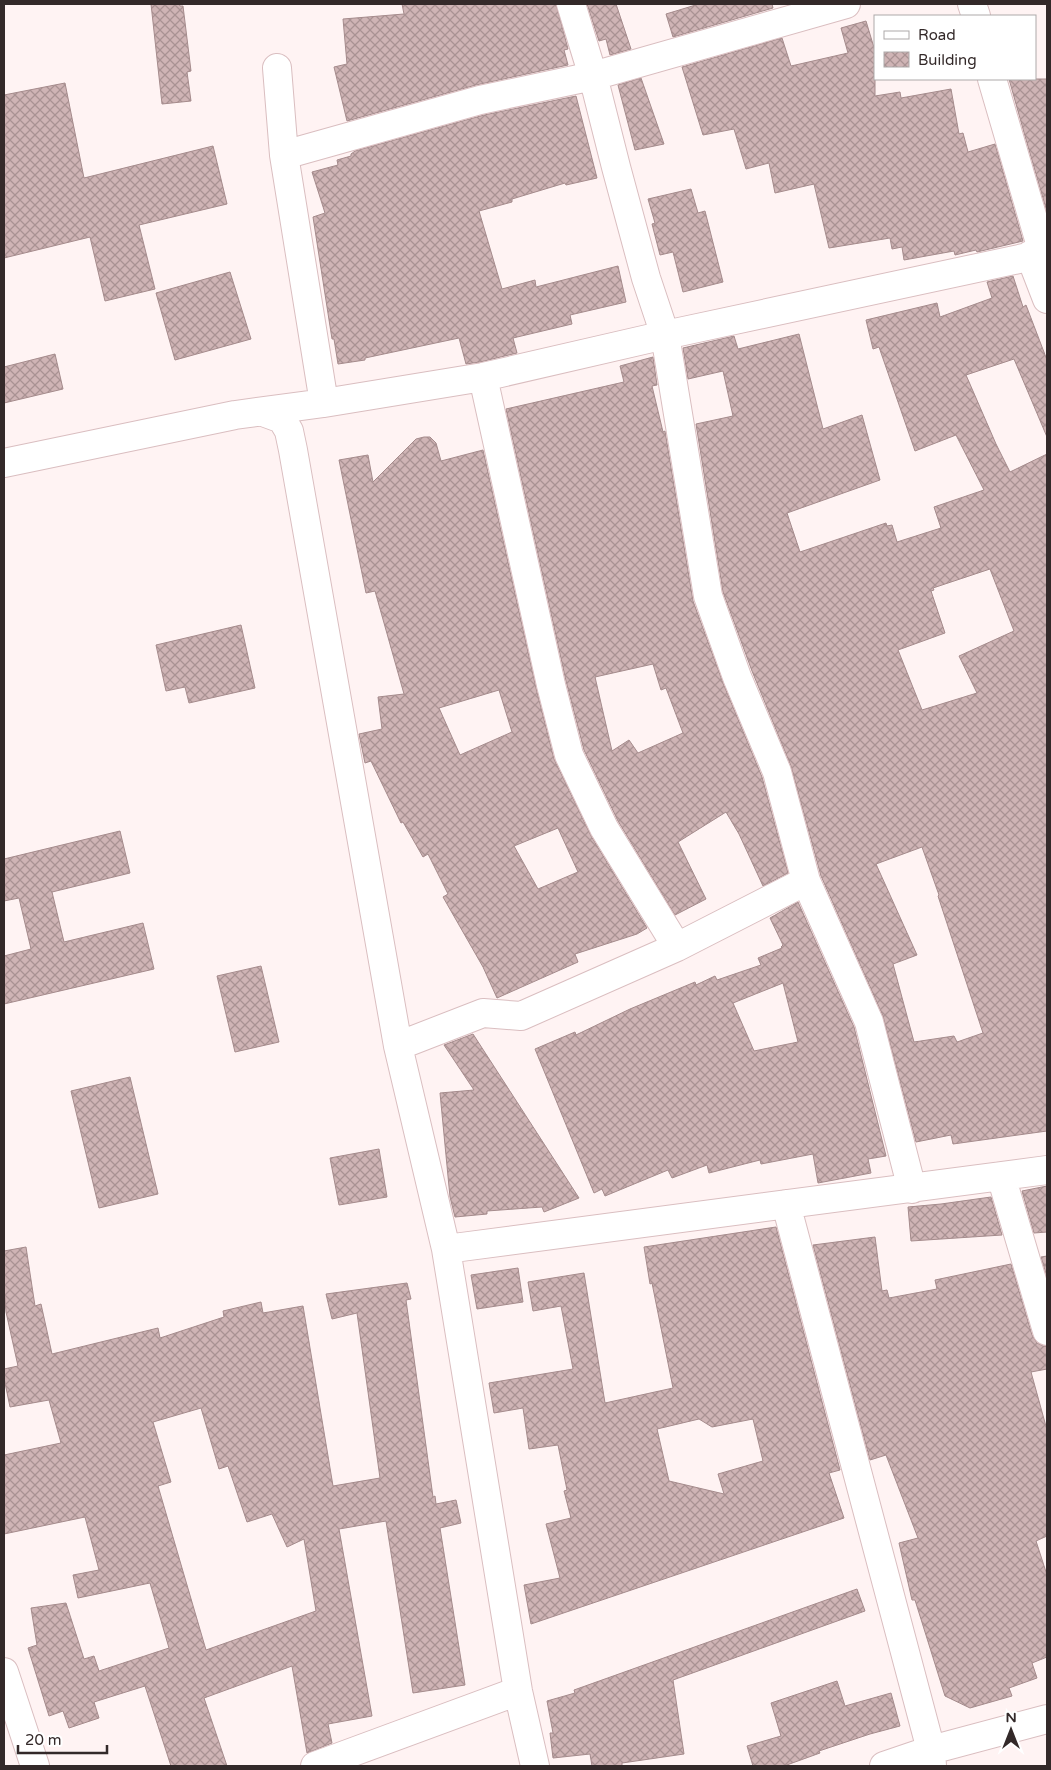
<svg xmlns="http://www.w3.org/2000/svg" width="1051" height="1770" font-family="'Varela Round',sans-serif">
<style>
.building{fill:url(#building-cross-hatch);stroke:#a58b8c;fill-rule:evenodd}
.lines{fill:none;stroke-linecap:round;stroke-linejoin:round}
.minor-casing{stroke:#dabec0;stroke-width:30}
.minor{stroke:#fff;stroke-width:28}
</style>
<defs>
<pattern id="building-cross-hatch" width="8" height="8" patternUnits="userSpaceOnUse" patternTransform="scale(1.25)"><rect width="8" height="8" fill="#cfb4b5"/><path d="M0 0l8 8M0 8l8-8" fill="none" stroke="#a99293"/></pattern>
</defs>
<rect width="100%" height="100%" fill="#fff3f3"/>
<path class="building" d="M151 4H179L180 6H183L191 71 187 72 191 101 162 104Z
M402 4H556L568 49 564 50 568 65 476 85 347 121 334 67 347 64 343 19 404 14Z
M587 4H616L631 49 610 55 606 39 599 41Z
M699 4H772L773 8 673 37 666 14Z
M866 21 875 51V96L900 92 901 98 951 89 959 134 963 133 968 152 995 144 1023 241 977 252 976 250 955 255 954 251 904 260 902 247 892 249 890 238 829 248 814 184 775 193 769 163 746 169 734 129 703 135 682 67 782 38 791 66 848 53 841 28Z
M641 78 664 144 635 150 618 85Z
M1009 79H1047V212L1025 136Z
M65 83 84 178 213 146 227 204 139 225 155 289 105 301 90 237 4 258V95Z
M576 96 597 178 566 185 565 183 512 199V202L479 211 502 289 535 280 536 287 618 266 626 302 570 315 572 324 513 338 517 353 480 362 466 364 459 338 365 358V360L338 364 334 339H332L313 217 325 213 312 172 338 165 337 160 351 156V154L355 151 484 115Z
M691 189 698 213 705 211 723 282 683 292 673 252 660 255 652 224 655 223 648 199Z
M230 272 251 339 175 360 156 293Z
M1013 276 1023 307 1026 305 1047 360V437L1014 359 966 375 996 444 1010 472 1047 454V1131L953 1144 951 1135 916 1142 883 1016 821 876 791 766 752 671 723 592 696 424 733 416 723 371 688 379 683 348 734 336 738 349 799 334 823 429 862 415 880 480 787 513 800 552 886 523 887 526 892 525 897 542 941 528 934 507 984 490 956 435 915 451 879 347 873 349 866 320 937 303 940 317 992 298 987 282ZM990 569 1014 631 959 656 977 693 922 710 898 650 945 633 931 591 934 590 933 588ZM922 847 939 895 938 896 983 1033 957 1042 954 1036 914 1042 893 964 917 955 876 864Z
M55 354 63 389 4 403V367Z
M653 357 657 385 652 386 663 432 665 431 693 601 723 683 762 777 788 873 763 886 739 834 726 812 678 842 706 899 675 915 618 821 584 750 566 681 506 409 624 382 620 366ZM653 664 661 690 666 688 683 733 638 753 629 740 612 751 595 677Z
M424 437H430L436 443 441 461 483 450 536 688 554 759 591 836 647 928 637 934 575 954 578 962 497 998 483 967 443 897 448 894 428 854 423 857 403 822 401 823 371 761 365 763 359 734 382 729 378 697 404 694 375 591 366 593 339 460 368 455 373 482 416 439ZM499 690 512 732 460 755 439 708ZM558 828 578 872 538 889 514 846Z
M241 625 255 688 189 703 185 687 166 691 156 645Z
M120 831 130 873 52 892 64 942 143 923 154 969 4 1004V956L31 949 19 898 4 901V859Z
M798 902 854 1027 886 1156 868 1159 871 1173 818 1183 813 1154 761 1164 760 1160 709 1173 707 1165 672 1178 668 1170 605 1196 602 1189 594 1193 535 1049 575 1032 576 1035 630 1009 695 982 696 985 715 976 717 980 761 965 758 958 782 948 781 947 783 945 770 918ZM783 983 798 1042 754 1051 733 1003Z
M261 966 279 1042 235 1052 217 976Z
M473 1034 579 1198 544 1212 542 1207 487 1211V1214L455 1217 450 1197 440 1093 474 1090 444 1045Z
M130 1077 158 1194 99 1208 71 1091Z
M379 1149 387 1197 339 1205 330 1158Z
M1047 1186V1232L1034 1233 1022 1191Z
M991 1197 1002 1235 911 1241 908 1207 941 1204Z
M776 1227 840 1470 829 1473 844 1518 531 1624 524 1585 560 1578 546 1524 571 1518 564 1491 567 1490 558 1445 529 1449 523 1408 494 1413 489 1383 573 1369 561 1306 533 1311 528 1282 584 1273 605 1403 673 1388 652 1283 650 1284 644 1247ZM699 1419 712 1427 753 1419 763 1461 718 1474 724 1494 669 1481 657 1429Z
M875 1237 882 1291 887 1290 889 1298 937 1289 935 1280 1011 1264 1032 1335 1037 1343 1043 1346H1047V1369L1031 1372 1047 1430V1536L1036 1541 1047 1575V1657L1032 1663 1037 1678 1009 1688 1012 1696 970 1708 945 1696 915 1600H912L899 1543 918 1538 886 1455 870 1460 813 1245Z
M26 1247 35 1306 41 1304 52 1354 158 1328 160 1338 224 1317 223 1311 261 1302 263 1313 303 1306 333 1486 380 1478 357 1313 332 1319 326 1294 407 1283 411 1299 406 1300 433 1497 435 1496 436 1504 456 1500 461 1523 440 1528 465 1685 413 1693 386 1521 339 1529 372 1716 328 1724 332 1743 307 1753 292 1666 204 1698 227 1766H171L145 1686 94 1702 99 1718 69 1728 63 1711 49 1716 28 1648 37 1645 31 1608 66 1603 84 1659 94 1656 99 1671 169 1648 150 1583 78 1598 73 1575 99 1570 85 1517 4 1534V1455L61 1443 49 1400 10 1407 4 1378V1369L18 1366 6 1312 4 1287V1251ZM201 1408 219 1469 228 1466 247 1522 272 1514 287 1547 304 1539 316 1611 206 1650 158 1486 171 1482 153 1422Z
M1047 1256V1277L1041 1257Z
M518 1268 523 1302 477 1309 471 1275Z
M857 1589 865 1611 673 1680 684 1754 622 1763V1766H592L590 1754 553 1758 550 1733H553L547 1701 575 1693 574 1690Z
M837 1681 845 1706 891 1693 900 1726 870 1734 819 1751 820 1753 784 1766H753L747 1746 781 1736 771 1703Z"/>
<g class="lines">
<defs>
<path id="minor" d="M571 4 593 76 616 167 646 278 665 335 708 596 737 677 777 772 806 881 869 1022 912 1189
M972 4 976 16
M277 68 284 155 324 403
M992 79 1043 253
M284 155 480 100 593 76 846 4
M1030 255 1047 299
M483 377 551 685 569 755 604 828 677 947
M263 412 282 419 289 431 293 450 398 1046 446 1249 518 1691 535 1766
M4 463 235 415 324 403 483 377 665 335 1047 253
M398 1046 483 1013 521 1016 677 947 806 881
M1001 1176 1047 1331
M786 1204 931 1750 932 1766
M446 1249 1047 1170
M4 1672 35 1766
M315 1766 518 1691
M884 1766 931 1750 1047 1719"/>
</defs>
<use href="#minor" class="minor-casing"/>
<use href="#minor" class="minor"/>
</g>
<rect width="1051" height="1770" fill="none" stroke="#332929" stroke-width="10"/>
<rect x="874" y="15" width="162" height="65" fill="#ffffff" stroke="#ada9a9"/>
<rect x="884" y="31" width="25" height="8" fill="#ffffff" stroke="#ada9a9"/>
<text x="918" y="40" font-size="15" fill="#332929">Road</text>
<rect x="884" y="52" width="25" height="15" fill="url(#building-cross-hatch)" stroke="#ada9a9"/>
<text x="918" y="65" font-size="15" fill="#332929">Building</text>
<g transform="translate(1011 1730)" stroke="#ffffff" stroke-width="4" paint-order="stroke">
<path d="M0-4L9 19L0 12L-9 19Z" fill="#332929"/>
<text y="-8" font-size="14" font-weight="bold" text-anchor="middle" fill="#332929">N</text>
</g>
<path d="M18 1745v8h89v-8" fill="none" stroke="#332929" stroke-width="2.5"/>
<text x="25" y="1745" font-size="15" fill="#332929" stroke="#ffffff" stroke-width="4" paint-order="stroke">20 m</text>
</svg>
